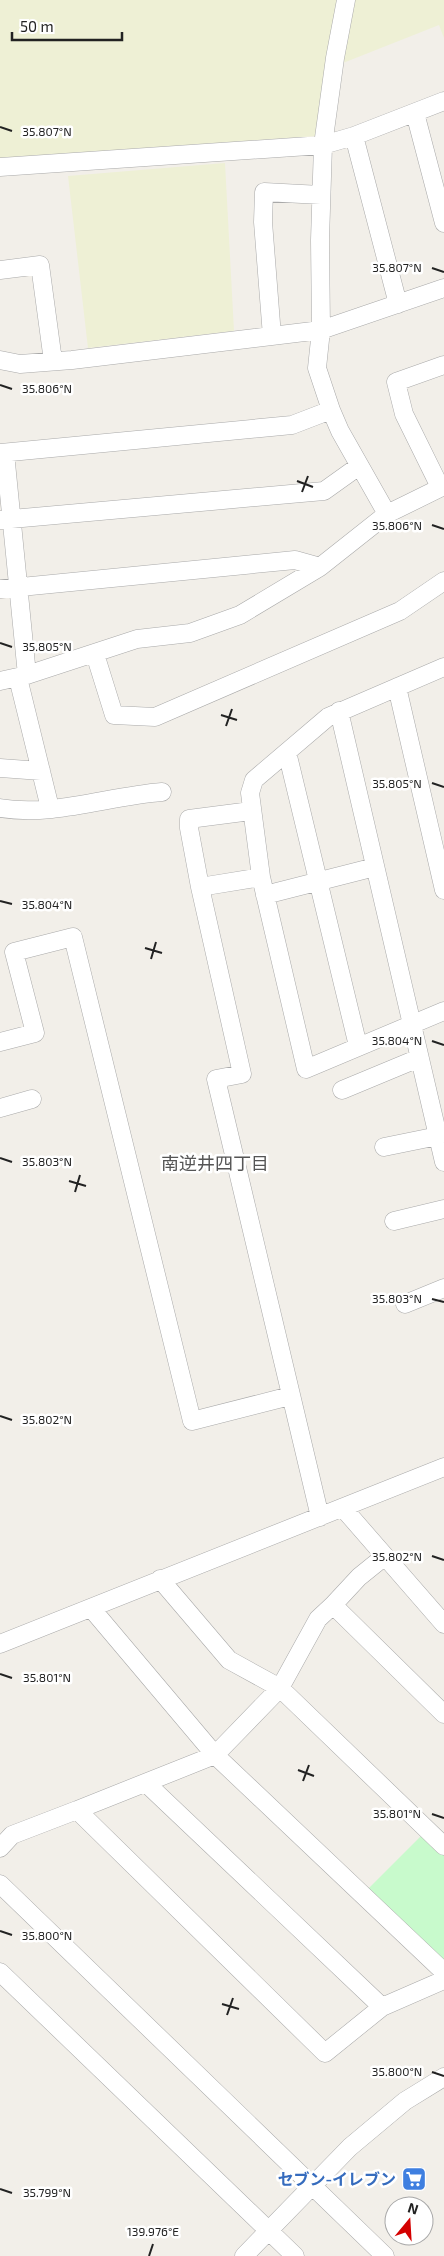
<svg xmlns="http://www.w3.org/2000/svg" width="444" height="2256" font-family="'Exo 2','Noto Sans JP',sans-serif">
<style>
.farmland{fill:#eef0d5}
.park{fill:#c8facc}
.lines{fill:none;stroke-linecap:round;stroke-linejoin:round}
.minor-casing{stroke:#a9a9a9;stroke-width:19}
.minor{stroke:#fff;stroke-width:18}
.ticks{fill:none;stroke:#222;stroke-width:2}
.labels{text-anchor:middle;stroke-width:5;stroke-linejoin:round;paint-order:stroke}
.shop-label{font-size:16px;font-weight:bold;fill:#366cbe;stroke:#fff;text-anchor:end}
.neighbourhood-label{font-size:18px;fill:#555;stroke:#fff}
.ticks-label{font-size:12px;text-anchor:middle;fill:#222;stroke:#fff;stroke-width:5;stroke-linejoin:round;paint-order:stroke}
</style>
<rect width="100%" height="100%" fill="#f2efe9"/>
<path class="farmland" d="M0 0H339L316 136 0 158Z
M355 0H444V38L439 25 343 63Z
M225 163 234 331 88 348 68 176Z"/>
<path class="park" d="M427 1830 444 1846V1972L362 1895Z"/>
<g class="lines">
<defs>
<path id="minor" d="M346 0 335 58 323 145 320 240 321 330 317 368 331 410 340 431 387 514
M415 113 444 223
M354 136 398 304
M0 167 323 145 354 136 444 101
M0 270 40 265 53 361
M272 336 263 222 264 192 321 195
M0 360 20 364 72 360 321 330 444 288
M0 453 292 425 331 410
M5 453 27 675
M440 487 404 414 396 382 444 365
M0 520 324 491 359 466
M0 589 295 560 320 567
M95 654 114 715 155 717 400 611 444 581
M444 667 328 717 254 780 250 793 261 877 306 1069 444 1011
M18 678 50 808
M0 681 27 675 137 639 190 633 240 615 320 567 387 514 444 486
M397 687 444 890
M339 711 444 1162
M287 752 358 1046
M0 768 41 771
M0 808C53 817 109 796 162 792
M251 811 189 819V828L200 887 242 1074 216 1079 320 1517
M200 887 261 877
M265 895 375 867
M0 1042 35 1033 14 952 73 937 192 1421 290 1396
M342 1090 419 1058
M0 1108 32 1099
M384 1147 438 1136
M394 1221 444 1209
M405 1304 444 1288
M343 1508 444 1624
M160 1579 229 1660 280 1688 444 1846
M333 1605 359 1577 385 1556
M91 1608 215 1755 77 1810 325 2053 382 2007 444 1980
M0 1644 444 1467
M444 1714 333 1605 318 1619 280 1688 215 1755 444 1972
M146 1783 382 2007
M0 1848 12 1835 77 1810
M0 1884 385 2256
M0 1972 295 2256
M244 2256 350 2147 405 2101 444 2077"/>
</defs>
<use href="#minor" class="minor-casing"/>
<use href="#minor" class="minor"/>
</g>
<path class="ticks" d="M0 127 12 131M432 268 444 272M0 385 12 389M297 481 313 487M302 492 308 476M432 525 444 529M0 643 12 647M221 715 237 720M226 726 232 709M432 783 444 787M0 901 12 904M145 948 162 953M151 959 156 942M432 1041 444 1045M0 1158 12 1162M69 1181 86 1186M75 1192 80 1175M432 1299 444 1302M0 1416 12 1420M432 1556 444 1560M0 1674 12 1678M298 1770 314 1776M303 1781 309 1765M432 1814 444 1818M0 1931 12 1935M222 2004 239 2009M227 2015 233 1998M432 2072 444 2076M0 2189 12 2193M149 2256 153 2244"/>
<defs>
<symbol id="supermarket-square" viewBox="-11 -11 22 22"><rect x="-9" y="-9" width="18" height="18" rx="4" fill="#3f7fe0" stroke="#fff"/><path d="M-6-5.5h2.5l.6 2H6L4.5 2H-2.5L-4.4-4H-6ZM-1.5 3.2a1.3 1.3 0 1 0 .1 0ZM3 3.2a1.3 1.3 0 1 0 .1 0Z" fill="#fff"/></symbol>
</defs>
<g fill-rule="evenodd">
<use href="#supermarket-square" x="400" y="2165" width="28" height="28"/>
</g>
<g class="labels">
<g class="shop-label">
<text x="396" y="2185">セブン-イレブン</text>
</g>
<g class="neighbourhood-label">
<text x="215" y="1170">南逆井四丁目</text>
</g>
</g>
<g class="ticks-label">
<text x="47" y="136">35.807°N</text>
<text x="397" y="272">35.807°N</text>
<text x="47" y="393">35.806°N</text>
<text x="397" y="530">35.806°N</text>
<text x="47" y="651">35.805°N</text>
<text x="397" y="788">35.805°N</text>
<text x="47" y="909">35.804°N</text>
<text x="397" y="1045">35.804°N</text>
<text x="47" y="1166">35.803°N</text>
<text x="397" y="1303">35.803°N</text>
<text x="47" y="1424">35.802°N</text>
<text x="397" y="1561">35.802°N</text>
<text x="47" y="1682">35.801°N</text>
<text x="397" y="1818">35.801°N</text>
<text x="47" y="1940">35.800°N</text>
<text x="397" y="2076">35.800°N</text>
<text x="47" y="2197">35.799°N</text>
<text x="153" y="2236">139.976°E</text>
</g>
<g transform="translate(409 2221) rotate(18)"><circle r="24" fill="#ffffff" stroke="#a7a7a7"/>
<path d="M0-4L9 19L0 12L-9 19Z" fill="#d40000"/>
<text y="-8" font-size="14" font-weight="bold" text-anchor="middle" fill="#222222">N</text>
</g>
<path d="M12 32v8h110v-8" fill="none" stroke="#222222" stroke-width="2.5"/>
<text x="20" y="32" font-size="15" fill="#222222" stroke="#ffffff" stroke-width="4" paint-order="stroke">50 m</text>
</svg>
